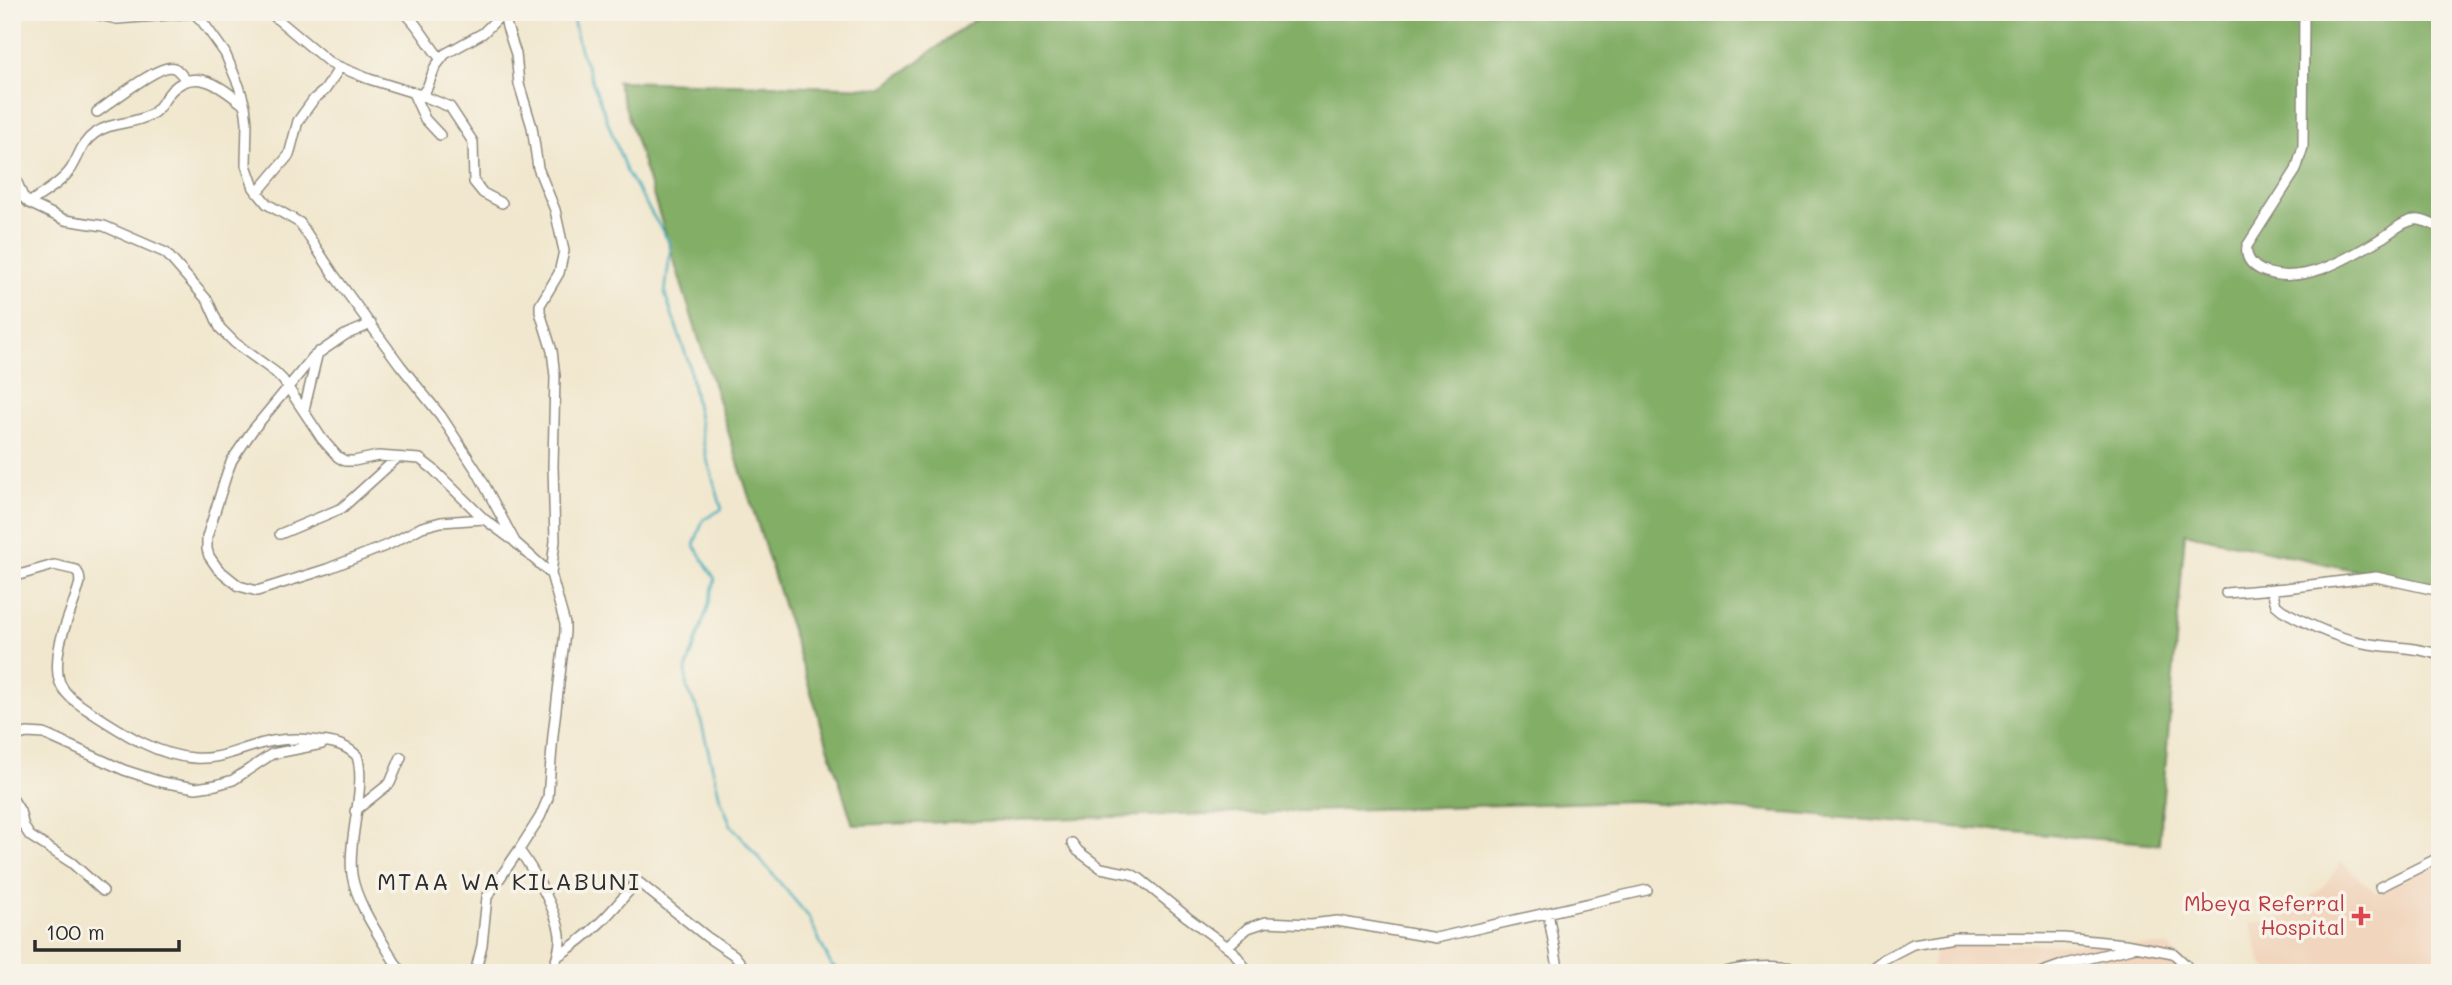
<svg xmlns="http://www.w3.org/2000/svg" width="2452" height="985" font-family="Mali,sans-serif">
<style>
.built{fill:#f1d5bd}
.forest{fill:#82ae66;stroke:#566c48;stroke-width:2}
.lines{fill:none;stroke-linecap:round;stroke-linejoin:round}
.stream{stroke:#3cabba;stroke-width:2.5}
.minor-casing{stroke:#8e897c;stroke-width:12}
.minor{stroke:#fff;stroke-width:9}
.health-dot{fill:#e0444e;stroke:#f7f3e8;stroke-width:2.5}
.labels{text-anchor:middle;stroke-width:7;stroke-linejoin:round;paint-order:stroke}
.health-label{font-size:21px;fill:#be3a42;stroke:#f7f3e8;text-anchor:end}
.quarter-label{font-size:24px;letter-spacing:2px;fill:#2b2b2b;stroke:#f7f3e8}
</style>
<rect width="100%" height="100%" fill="#f7f3e8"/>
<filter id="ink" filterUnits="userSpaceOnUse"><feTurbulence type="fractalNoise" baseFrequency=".0143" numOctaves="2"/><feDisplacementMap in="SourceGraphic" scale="14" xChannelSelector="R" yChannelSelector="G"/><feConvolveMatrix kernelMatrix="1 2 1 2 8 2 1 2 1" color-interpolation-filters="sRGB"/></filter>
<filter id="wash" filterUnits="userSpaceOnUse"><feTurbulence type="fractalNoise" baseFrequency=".00686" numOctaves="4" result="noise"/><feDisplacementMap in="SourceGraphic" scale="28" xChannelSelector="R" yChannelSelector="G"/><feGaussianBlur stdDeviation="1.57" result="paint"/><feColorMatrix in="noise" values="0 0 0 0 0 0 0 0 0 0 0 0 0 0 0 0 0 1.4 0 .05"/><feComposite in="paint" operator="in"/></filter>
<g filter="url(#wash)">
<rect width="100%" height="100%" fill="#f1e7ce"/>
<path class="built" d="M2341 862 2376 893 2410 876 2440 866V973H2269L2260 960 2250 923H2267L2297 910 2326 883Z
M1936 943 2170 946 2186 973H1931Z"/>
<path class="forest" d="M985 12H2440V589L2185 533 2159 844 1636 801 853 825 617 81 882 88Z"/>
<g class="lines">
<path class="stream" d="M571 12 580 49 627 173 671 245 665 294 688 361 706 456 722 509 703 520 694 545 715 579 708 607 686 670 687 688 699 713 720 798 731 825 808 916 831 965 842 973"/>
</g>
</g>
<g filter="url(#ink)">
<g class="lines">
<defs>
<path id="minor" d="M85 12 117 19 194 13 202 21 225 53 239 86 245 106 247 122 246 165 254 188 267 204 300 223 334 275 400 365 441 416 478 473 515 542 551 574 565 624V632L553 735 548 798 540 817 519 850C533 869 557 911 560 935 561 948 556 961 552 973
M269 12 330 63 369 79 421 95 427 88 435 67 445 54 483 33 504 12
M404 12C419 25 427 43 440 58
M504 12 507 27 516 54 519 84 532 127 538 168 555 210 564 251 559 273 540 305V312L552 351 555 376 553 466 555 541 551 574
M2304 12 2303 147 2296 170 2247 246C2245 258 2252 266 2263 271 2305 287 2351 256 2385 236 2394 230 2404 221 2414 220 2422 218 2432 225 2440 227
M413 93 425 119 440 135
M421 95 450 107 473 142 474 182 483 193 502 203
M97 112C109 104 161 62 174 68 179 70 183 77 186 80
M12 170 23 197 29 203 65 220 104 226 166 253 208 301 220 328 235 343 275 372 283 380 322 439 338 457 345 461H354L378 456 420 459 433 469 484 519 511 539
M257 193 289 155 298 121 314 99 325 90 340 67
M29 203C43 193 61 183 71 169 79 157 81 143 94 134 111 121 132 125 150 115 159 111 164 99 171 91 196 65 223 88 245 106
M371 324 345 335 313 357 252 431 232 460 227 473 207 537V549L209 556 218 569 239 586 257 591 327 569 390 544 422 527 441 522 484 519
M304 410 318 352
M280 534 342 508 396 459
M12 577 54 565 76 570 79 575 80 582C72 614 54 641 58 675 60 695 82 706 97 716 125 734 159 756 194 758 214 760 231 753 250 747 273 739 295 737 319 741 334 742 346 745 357 756 367 786 347 840 352 875 357 907 386 945 401 973
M2272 590 2276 605 2282 610C2307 624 2335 638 2364 643 2389 648 2415 646 2440 655
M2226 593 2286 588 2376 577 2440 591
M12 737 27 733 44 734 124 770 161 782 196 788 216 785 233 780 272 754 322 744
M12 798 20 811 24 827 30 836 72 863 103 891
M355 811 390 783 401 757
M1072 843 1078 851 1101 868 1131 874 1140 879 1187 917 1233 951 1249 973
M2380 887 2440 857
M1548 913 1559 973
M1228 946 1248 928 1266 922 1311 924 1337 921 1436 938 1647 890
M558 956C592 934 612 912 637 881L707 937 734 955 742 965 745 973
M475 973 482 945 487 897 519 850
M686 973 698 971 709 973
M1722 973C1756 962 1797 967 1832 973
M1866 973 1884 959 1913 944 1954 937 2064 938 2125 944 2173 953 2186 965
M2040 973 2065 964 2132 948"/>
</defs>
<use href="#minor" class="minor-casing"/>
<use href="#minor" class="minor"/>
</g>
</g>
<path class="health-dot" d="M2357.5 905.5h7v7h7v7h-7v7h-7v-7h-7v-7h7z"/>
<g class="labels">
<g class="health-label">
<text x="2345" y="911">Mbeya Referral<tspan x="2345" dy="24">Hospital</tspan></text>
</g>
<g class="quarter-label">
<text x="509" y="890">MTAA WA KILABUNI</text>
</g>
</g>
<rect width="2452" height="985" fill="none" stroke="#f7f3e8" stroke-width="42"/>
<path d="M35 940v10h144v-10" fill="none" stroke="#2b2b2b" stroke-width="3.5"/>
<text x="46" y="940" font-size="21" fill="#2b2b2b" stroke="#f7f3e8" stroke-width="5" paint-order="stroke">100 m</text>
</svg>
